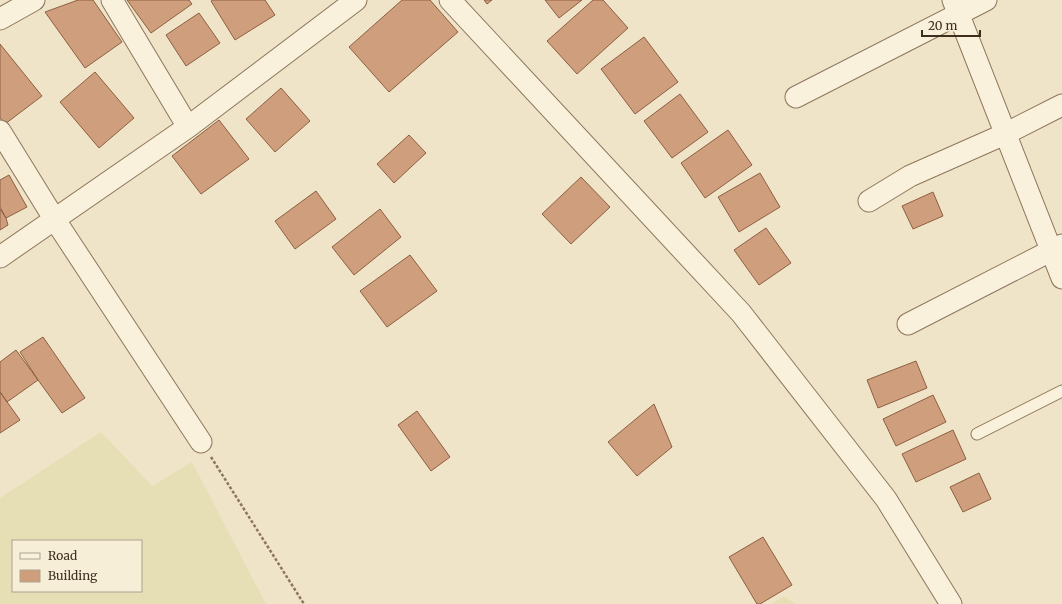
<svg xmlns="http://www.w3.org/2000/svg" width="1062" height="604" font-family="Merriweather,serif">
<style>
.farmland{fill:#e6deb5;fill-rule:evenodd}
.building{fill:#cf9f7d;stroke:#8d5f41}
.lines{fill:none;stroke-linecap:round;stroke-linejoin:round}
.lane-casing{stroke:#8d765c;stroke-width:13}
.street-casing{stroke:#8d765c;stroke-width:23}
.path{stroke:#8d765c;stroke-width:2.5;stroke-dasharray:3 2;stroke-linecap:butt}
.lane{stroke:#faf1dc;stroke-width:11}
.street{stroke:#faf1dc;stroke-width:21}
</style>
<rect width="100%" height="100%" fill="#f0e4c8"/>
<path class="farmland" d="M101 432 152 486 192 462 266 604H0V498ZM13 541H141V591H13Z
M784 596 795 604H772Z"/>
<path class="building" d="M78 0H93L122 42 85 68 45 12Z
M127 0H189L192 4 151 33Z
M213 0H265L275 15 235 40 211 1Z
M402 0H430L458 32 389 92 349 47Z
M484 0H492L487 4Z
M545 0H582L559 18Z
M593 0H603L628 28 577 74 547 41Z
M199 13 220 43 186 66 166 35Z
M644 37 678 82 635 114 601 69Z
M0 44 42 96 5 124 0 118Z
M95 72 134 118 99 148 60 102Z
M281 88 310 121 275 152 246 119Z
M680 94 708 132 672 158 644 121Z
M219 120 249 159 201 194 172 156Z
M728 130 752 165 705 198 681 163Z
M409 135 426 153 394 183 377 164Z
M760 173 780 207 739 232 718 197Z
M9 175 27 207 6 218 0 207V180Z
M581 177 610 207 571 244 542 214Z
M316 191 336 219 295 249 275 221Z
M933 192 943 216 913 229 902 206Z
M0 209 6 218 8 225 0 230Z
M380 209 401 237 354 275 332 247Z
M766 228 791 263 759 285 734 250Z
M410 255 437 291 387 327 360 291Z
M43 337 85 398 62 413 38 380 20 352Z
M16 350 38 380 7 402 0 392V362Z
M916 361 927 388 878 408 867 380Z
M0 392 20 420 0 433Z
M933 395 946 422 896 446 883 419Z
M654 404 672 447 637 476 608 442Z
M417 411 450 457 431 471 398 425Z
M953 430 966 459 916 482 902 454Z
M979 473 991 499 963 512 950 487Z
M763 537 792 585 760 604H757L729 557Z"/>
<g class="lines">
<defs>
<path id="lane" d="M977 434 1062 391"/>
<path id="street" d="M112 0 188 127
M450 0 741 313 886 499 951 604
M953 0 1062 278
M0 19 34 0
M796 97 986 0
M0 131 55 220 201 442
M869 201 910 176 1005 134 1062 105
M0 257 188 127 356 0
M908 324 1062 245"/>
</defs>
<use href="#lane" class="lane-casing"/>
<use href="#street" class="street-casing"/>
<path class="path" d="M211 457 304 604"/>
<use href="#lane" class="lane"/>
<use href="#street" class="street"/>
</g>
<rect x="12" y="540" width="130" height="52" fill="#f7eed8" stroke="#ada18e"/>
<rect x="20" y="553" width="20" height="6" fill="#faf1dc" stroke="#ada18e"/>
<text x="48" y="560" font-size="12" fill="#3d2e20">Road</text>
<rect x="20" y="570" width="20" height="12" fill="#cf9f7d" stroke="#ada18e"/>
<text x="48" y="580" font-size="12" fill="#3d2e20">Building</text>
<path d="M922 30v6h58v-6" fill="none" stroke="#3d2e20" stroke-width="2"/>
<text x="928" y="30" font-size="12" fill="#3d2e20" stroke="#f7eed8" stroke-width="3" paint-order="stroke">20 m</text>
</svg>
